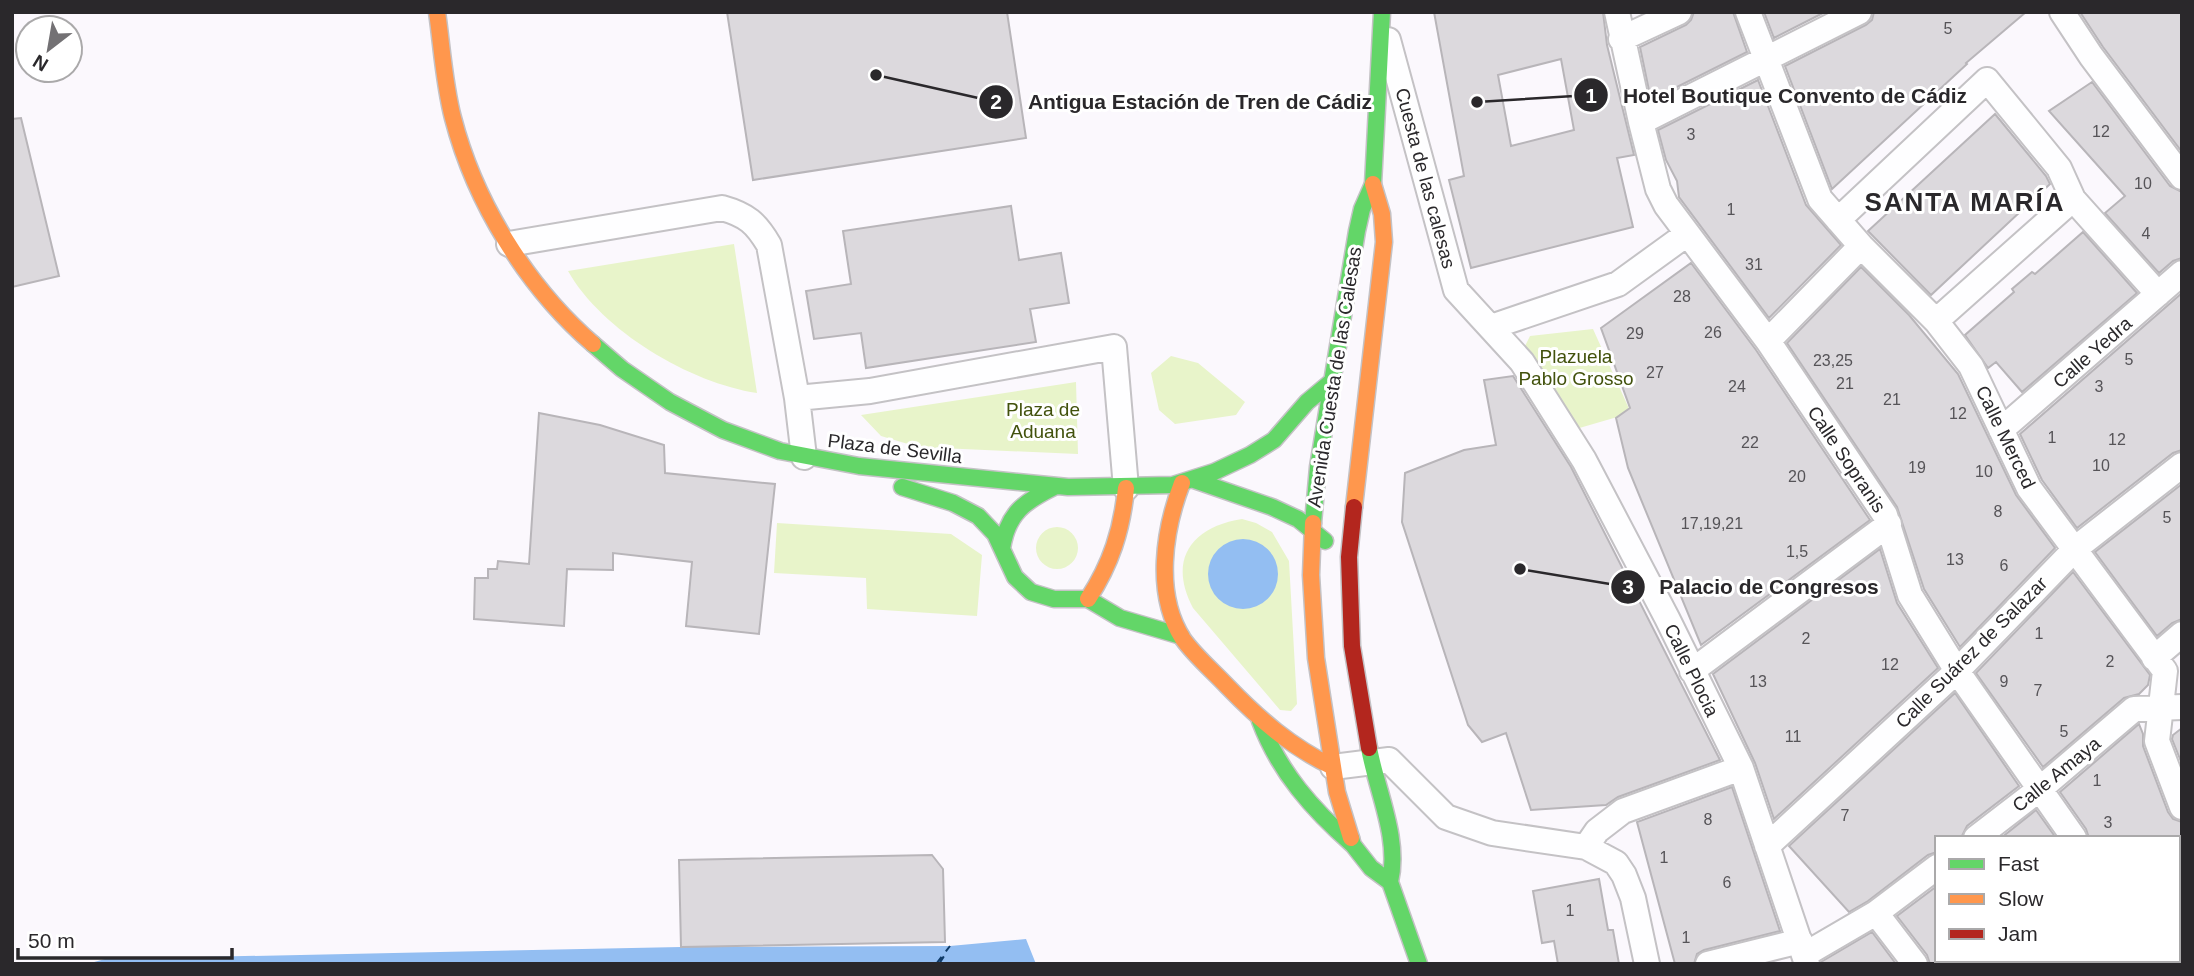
<svg xmlns="http://www.w3.org/2000/svg" width="2194" height="976" font-family="Helvetica,sans-serif">
<style>
.green{fill:#e8f4ca}
.water{fill:#93bef2}
.lines{fill:none;stroke-linecap:round;stroke-linejoin:round}
.ferry{stroke:#0f3b68;stroke-width:2;stroke-dasharray:9 7;stroke-linecap:butt}
.building{fill:#dcd9dd;stroke:#b8b5b9;stroke-width:2;fill-rule:evenodd}
.street-casing{stroke:#c4c2c5;stroke-width:28}
.fast-casing{stroke:#c4c2c5;stroke-width:19}
.slow-casing{stroke:#c4c2c5;stroke-width:19}
.jam-casing{stroke:#c4c2c5;stroke-width:19}
.street{stroke:#fefeff;stroke-width:24}
.fast{stroke:#63d668;stroke-width:16}
.slow{stroke:#ff974d;stroke-width:16}
.jam{stroke:#b3261e;stroke-width:16}
.labels{text-anchor:middle;stroke-width:6;stroke-linejoin:round;paint-order:stroke}
.number-label{font-size:16px;fill:#565458}
.street-label{font-size:19px;fill:#2a282b;stroke:#fff}
.park-label{font-size:19px;fill:#42520d;stroke:#fff}
.district-label{font-size:26px;font-weight:bold;letter-spacing:2px;fill:#2a282b;stroke:#fff}
.leader{fill:none;stroke:#2a282b;stroke-width:2.5}
.callout-dot{fill:#2a282b;stroke:#fff;stroke-width:2.5}
.mark-label{font-size:21px;text-anchor:middle;font-weight:bold;fill:#fff}
.callout-label{font-size:21px;text-anchor:middle;font-weight:bold;fill:#2a282b;stroke:#fff;stroke-width:6;stroke-linejoin:round;paint-order:stroke}
</style>
<rect width="100%" height="100%" fill="#fbf8fd"/>
<path class="green" d="M734 244 757 393C690 383 602 331 568 271Z
M1593 329 1631 413 1576 429 1524 348 1530 336Z
M1171 356 1198 363 1245 402 1236 415 1175 424 1159 410 1151 373Z
M1076 382 1078 454 918 447 881 436 861 415Z
M1242 519 1256 523 1272 532 1289 561 1297 704 1291 711 1280 710 1193 608C1168 561 1190 527 1242 519Z
M777 523 951 534 982 555 977 616 867 609 866 578 774 573Z
M1036 548a21 21 0 1 1 42 0a21 21 0 1 1-42 0Z"/>
<path class="water" d="M1208 574a35 35 0 1 1 70 0a35 35 0 1 1-70 0Z
M1026 939 1036 964H87L105 959 681 947 950 946Z"/>
<g class="lines">
<path class="ferry" d="M936 964 950 946
M939 964 946 953"/>
</g>
<path class="building" d="M727 12H1007L1026 138 753 180Z
M1434 12H1603L1607 45 1634 155 1617 158 1633 227 1471 268 1449 180 1464 176ZM1561 59 1574 130 1511 146 1498 75Z
M1694 12H1733L1747 52 1651 100 1640 47 1686 25 1691 20Z
M1764 12H1825L1774 38Z
M1874 12H2026L1966 63 1967 64 1832 189 1785 66 1866 25 1872 20Z
M2080 12H2182V152L2103 47Z
M1758 80 1806 205 1841 245 1769 318 1679 197 1677 181 1666 160 1658 130Z
M2092 82 2170 186 2182 192V258L2173 261 2159 273 2105 213 2125 196 2049 111Z
M1995 114 2046 176 2050 184 1931 295 1868 231Z
M21 118 59 276 12 287V119Z
M1011 206 1019 260 1061 253 1069 303 1030 309 1036 342 866 368 861 333 814 339 806 291 851 284 843 231Z
M2083 232 2137 293 2022 392 1996 362 1988 368 1965 335 2014 292 2012 289 2032 272 2035 274Z
M1691 263 1756 350 1870 520 1701 645 1628 468 1616 418 1630 408 1601 328Z
M1861 267 1909 315 1958 374 2016 495 2055 548 1960 647 1924 589 1897 507 1787 343Z
M2182 293V450L2173 453 2077 528 2042 480 2020 434Z
M1513 376 1571 467 1720 760 1618 797 1606 805 1531 810 1506 733 1482 742 1468 725 1402 522 1405 473 1464 450 1496 445 1484 380Z
M539 413 600 425 664 445 665 473 775 484 759 634 686 626 692 562 613 553V570L567 569 564 626 474 619 475 578H488V569H497L498 561 529 564Z
M2182 484V619L2172 623 2157 636 2095 552Z
M1880 549 1897 603 1938 668 1774 819 1755 763 1713 674Z
M2073 572 2150 675 2148 685 2139 694 2124 698 2043 767 1976 673Z
M1955 693 2019 786 1967 826 1961 838H1937V852L1928 855 1868 901 1849 912 1789 846Z
M2139 724 2143 734V746L2168 812 2173 819 2182 822V838H2089L2086 829 2060 792Z
M2182 728V764L2172 739 2173 735Z
M1732 787 1780 931 1704 950 1697 954 1694 964H1675L1637 822Z
M2036 810 2056 838H2001Z
M932 855 943 869 945 942 681 947 679 860Z
M1599 879 1608 930H1613L1619 964H1558L1554 941 1542 943 1533 891Z
M1937 886V964H1930L1927 955 1897 916Z
M1872 932 1896 964H1821V962Z"/>
<g class="lines">
<defs>
<path id="street" d="M1617 12 1641 122 1658 189 1666 205 1768 341 1885 515 1910 595 1957 671 2074 838
M1748 12 1820 199 1861 246 1936 321 1971 366 2029 488 2165 671 2157 741 2182 807
M2062 12 2091 56 2182 177
M1621 39 1679 12
M1388 40 1456 290 1522 362 1584 460 1667 618 1741 768 1807 964
M1641 122 1859 12
M1838 220 1987 80 2059 168 2073 199 2158 294
M509 244 722 208C747 215 756 223 769 245L797 398 804 457
M1936 321 2073 199
M1491 327 1618 284 1687 234
M1768 341 1861 246
M797 398 870 391 1114 347 1126 488
M2001 430 2182 273
M2154 658 2182 634
M1692 671 1889 524
M1333 767 1389 760 1446 817 1492 833 1586 847 1616 863 1624 875 1633 898 1647 964
M1976 838 2041 788 2134 709 2182 707
M1767 846 1957 671 2076 548 2182 465
M1586 847 1597 831 1623 811 1741 768
M1876 913 1915 964
M1804 955 1876 913 1937 867
M2154 960 2156 964
M1708 964 1800 941
M2177 964 2182 960"/>
<path id="fast" d="M593 344 622 369 670 402 723 430 780 451 859 466 1068 487 1173 485 1214 472 1250 455 1274 440 1307 402 1331 382
M1194 480 1272 507 1298 519 1325 541
M902 487 953 503 978 516 995 534 1015 577 1031 592 1054 599H1088L1120 618 1181 636
M1313 523 1318 467 1357 231 1362 209 1373 184 1382 12
M1002 549C1007 513 1025 501 1056 486
M1260 721C1279 772 1313 810 1353 845
M1369 748C1377 792 1400 838 1390 882
M1351 838 1353 845 1371 868 1390 882 1419 964"/>
<path id="slow" d="M437 12C442 47 444 84 453 118 475 203 527 287 593 344
M1182 483C1164 530 1154 594 1183 639 1195 656 1213 671 1227 686 1259 719 1291 747 1333 767
M1354 507 1384 242 1382 214 1373 184
M1313 523 1311 575 1316 658 1337 792 1351 838
M1088 599C1111 564 1122 530 1126 488"/>
<path id="jam" d="M1354 507 1349 557 1352 646 1369 748"/>
</defs>
<use href="#street" class="street-casing"/>
<use href="#fast" class="fast-casing"/>
<use href="#slow" class="slow-casing"/>
<use href="#jam" class="jam-casing"/>
<use href="#street" class="street"/>
<use href="#fast" class="fast"/>
<use href="#slow" class="slow"/>
<use href="#jam" class="jam"/>
</g>
<g class="labels">
<g class="number-label">
<text x="1948" y="34">5</text>
<text x="2101" y="137">12</text>
<text x="1691" y="140">3</text>
<text x="2143" y="189">10</text>
<text x="1731" y="215">1</text>
<text x="2146" y="239">4</text>
<text x="1754" y="270">31</text>
<text x="1682" y="302">28</text>
<text x="1713" y="338">26</text>
<text x="1635" y="339">29</text>
<text x="2129" y="365">5</text>
<text x="1833" y="366">23,25</text>
<text x="1655" y="378">27</text>
<text x="1845" y="389">21</text>
<text x="1737" y="392">24</text>
<text x="2099" y="392">3</text>
<text x="1892" y="405">21</text>
<text x="1958" y="419">12</text>
<text x="2052" y="443">1</text>
<text x="2117" y="445">12</text>
<text x="1750" y="448">22</text>
<text x="2101" y="471">10</text>
<text x="1917" y="473">19</text>
<text x="1984" y="477">10</text>
<text x="1797" y="482">20</text>
<text x="1998" y="517">8</text>
<text x="2167" y="523">5</text>
<text x="1712" y="529">17,19,21</text>
<text x="1797" y="557">1,5</text>
<text x="1955" y="565">13</text>
<text x="2004" y="571">6</text>
<text x="2039" y="639">1</text>
<text x="1806" y="644">2</text>
<text x="2110" y="667">2</text>
<text x="1890" y="670">12</text>
<text x="1758" y="687">13</text>
<text x="2004" y="687">9</text>
<text x="2038" y="696">7</text>
<text x="2064" y="737">5</text>
<text x="1793" y="742">11</text>
<text x="2097" y="786">1</text>
<text x="1845" y="821">7</text>
<text x="1708" y="825">8</text>
<text x="2108" y="828">3</text>
<text x="1664" y="863">1</text>
<text x="1727" y="888">6</text>
<text x="1570" y="916">1</text>
<text x="1686" y="943">1</text>
</g>
<g class="street-label">
<text transform="translate(1426 178) rotate(75)" y="7">Cuesta de las calesas</text>
<text transform="translate(2092 352) rotate(-41)" y="7">Calle Yedra</text>
<text transform="translate(1334 377) rotate(-81)" y="7">Avenida Cuesta de las Calesas</text>
<text transform="translate(2006 437) rotate(64)" y="7">Calle Merced</text>
<text transform="translate(895 448) rotate(7)" y="7">Plaza de Sevilla</text>
<text transform="translate(1847 459) rotate(56)" y="7">Calle Sopranis</text>
<text transform="translate(1971 652) rotate(-45)" y="7">Calle Suárez de Salazar</text>
<text transform="translate(1692 670) rotate(64)" y="7">Calle Plocia</text>
<text transform="translate(2056 774) rotate(-39)" y="7">Calle Amaya</text>
</g>
<g class="park-label">
<text x="1576" y="363">Plazuela<tspan x="1576" dy="22">Pablo Grosso</tspan></text>
<text x="1043" y="416">Plaza de<tspan x="1043" dy="22">Aduana</tspan></text>
</g>
<g class="district-label">
<text x="1965" y="211">SANTA MARÍA</text>
</g>
</g>
<path class="leader" d="M1477 102L1591 95M876 75L996 102M1520 569L1628 587"/>
<g class="callout-dot">
<circle cx="1477" cy="102" r="7"/>
<circle cx="876" cy="75" r="7"/>
<circle cx="1520" cy="569" r="7"/>
<circle cx="1591" cy="95" r="18"/>
<circle cx="996" cy="102" r="18"/>
<circle cx="1628" cy="587" r="18"/>
</g>
<g class="mark-label">
<text x="1591" y="103">1</text>
<text x="996" y="109">2</text>
<text x="1628" y="594">3</text>
</g>
<g class="callout-label">
<text x="1795" y="103">Hotel Boutique Convento de Cádiz</text>
<text x="1200" y="109">Antigua Estación de Tren de Cádiz</text>
<text x="1769" y="594">Palacio de Congresos</text>
</g>
<rect width="2194" height="976" fill="none" stroke="#2a282b" stroke-width="28"/>
<rect x="1935" y="836" width="245" height="126" fill="#ffffff" stroke="#aaa9aa" stroke-width="2"/>
<rect x="1949" y="859" width="35" height="10" fill="#63d668" stroke="#aaa9aa" stroke-width="2"/>
<text x="1998" y="871" font-size="21" fill="#2a282b">Fast</text>
<rect x="1949" y="894" width="35" height="10" fill="#ff974d" stroke="#aaa9aa" stroke-width="2"/>
<text x="1998" y="906" font-size="21" fill="#2a282b">Slow</text>
<rect x="1949" y="929" width="35" height="10" fill="#b3261e" stroke="#aaa9aa" stroke-width="2"/>
<text x="1998" y="941" font-size="21" fill="#2a282b">Jam</text>
<g transform="translate(49 49) rotate(211)"><circle r="33" fill="#ffffff" stroke="#aaa9aa" stroke-width="2"/>
<path d="M0-5L12 26L0 18L-12 26Z" fill="#737174"/>
<text y="-10" font-size="19" font-weight="bold" text-anchor="middle" fill="#2a282b">N</text>
</g>
<path d="M18 948v10h214v-10" fill="none" stroke="#2a282b" stroke-width="3.5"/>
<text x="28" y="948" font-size="21" fill="#2a282b" stroke="#ffffff" stroke-width="5" paint-order="stroke">50 m</text>
</svg>
